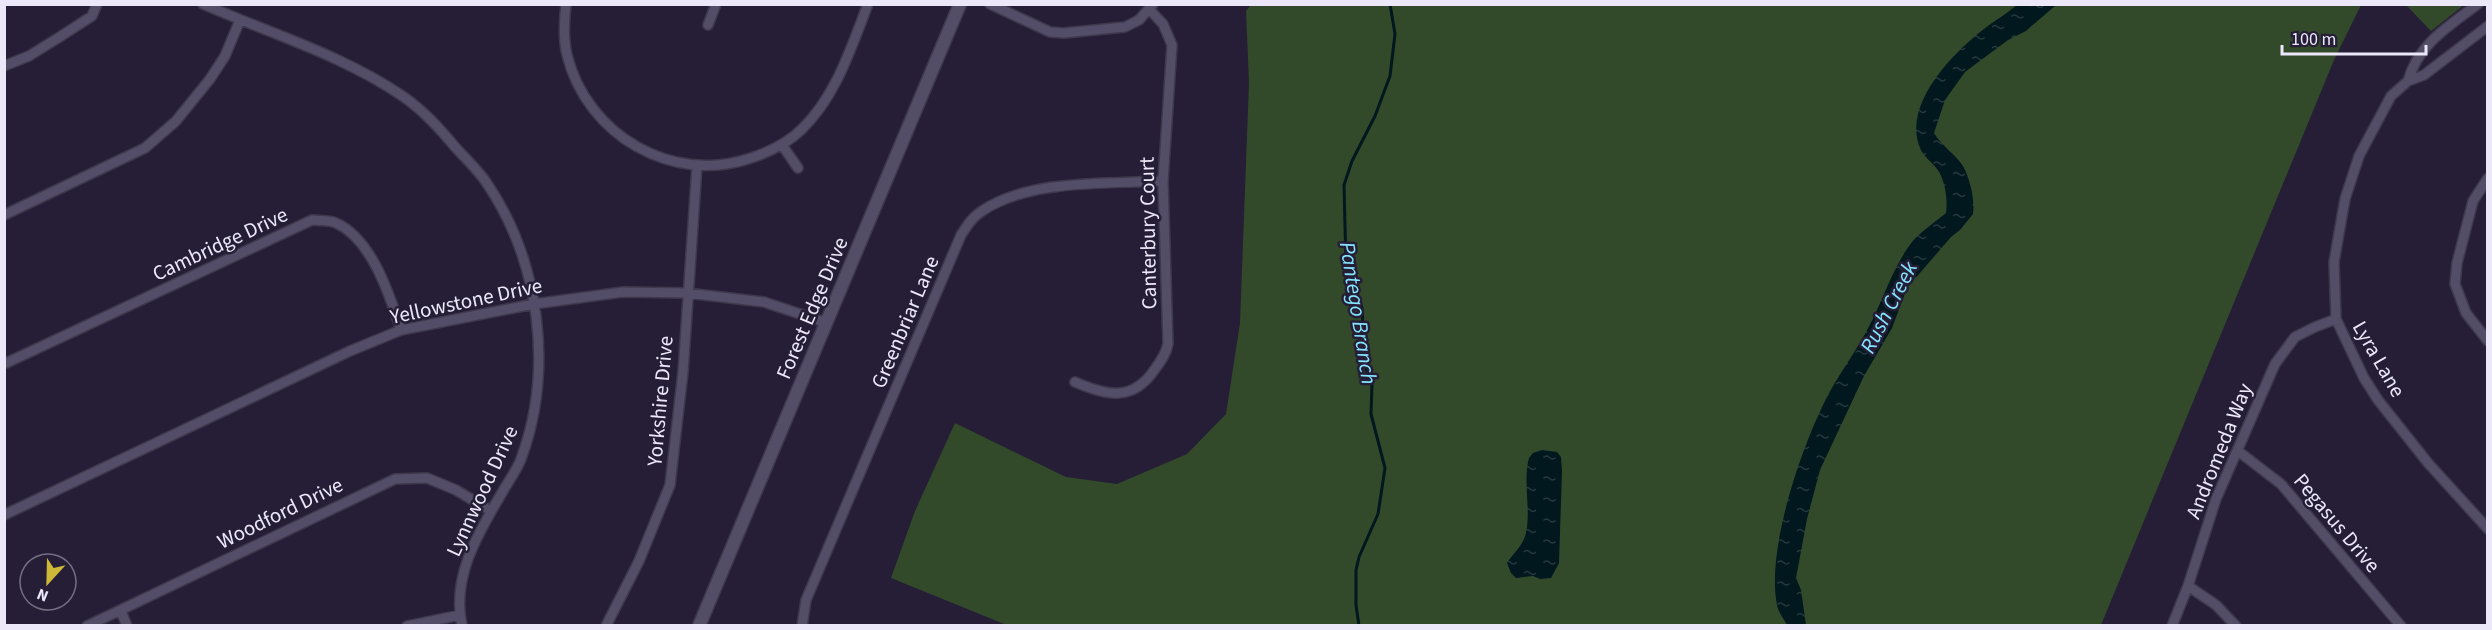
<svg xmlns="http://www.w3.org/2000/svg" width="2492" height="630" font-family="'Source Sans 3',sans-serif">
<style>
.green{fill:#324a2a}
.water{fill:url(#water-ripples)}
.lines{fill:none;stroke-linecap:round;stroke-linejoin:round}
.stream{stroke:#00181e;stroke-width:3}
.minor-casing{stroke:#3f384d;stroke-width:12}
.tertiary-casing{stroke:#3f384d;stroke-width:15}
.minor{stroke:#544d68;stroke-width:9}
.tertiary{stroke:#544d68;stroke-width:12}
.labels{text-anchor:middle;stroke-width:5;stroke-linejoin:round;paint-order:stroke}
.street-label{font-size:21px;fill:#ece8f9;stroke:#251e36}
.water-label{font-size:22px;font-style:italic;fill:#83e6fe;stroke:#251e36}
</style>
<defs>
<pattern id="water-ripples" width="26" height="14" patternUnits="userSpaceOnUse" patternTransform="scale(1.5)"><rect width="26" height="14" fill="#00181e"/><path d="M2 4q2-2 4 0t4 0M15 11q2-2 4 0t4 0" fill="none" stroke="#253a3f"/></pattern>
</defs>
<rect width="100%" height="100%" fill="#251e36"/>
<path class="green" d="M1251 5H2361L2334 60 2101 625 1009 626 891 578 915 511 955 423 1066 477 1117 484 1187 454 1226 414 1240 323 1249 83 1246 11Z
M2406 5H2464L2431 31Z"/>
<path class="water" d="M2018 4 2056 5 2026 31 2008 40 1965 72 1945 100 1934 133C1942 146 1955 154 1963 166 1970 179 1975 199 1973 214L1960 230 1951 237 1907 288 1892 328 1864 376 1820 470 1807 519 1796 578 1801 590 1806 625H1787C1784 619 1778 612 1777 605 1766 551 1800 452 1824 403 1836 378 1853 356 1866 332 1882 304 1890 273 1909 246 1918 233 1934 223 1946 213 1948 200 1945 179 1937 169 1932 162 1923 156 1920 148 1902 104 1953 53 1984 29 1995 20 2007 14 2018 4Z
M1542 450 1557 452 1561 457 1562 471 1559 563 1551 578 1540 579 1533 576 1516 578 1511 573 1507 563C1512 555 1520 548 1524 539 1533 517 1522 483 1529 458L1533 453Z"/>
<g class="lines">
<path class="stream" d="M1359 626 1356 605V570L1359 557 1378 514 1385 468 1371 414 1372 385 1365 366 1362 308 1346 265 1344 185 1352 161 1375 116 1390 76 1395 34 1390 4"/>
<defs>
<path id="minor" d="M203 4C271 34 343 55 404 97 425 112 440 129 456 148 466 159 478 170 486 182 540 261 554 370 521 459 517 470 509 480 503 491 479 532 451 576 462 626
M566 4C564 21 563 38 567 55 587 135 672 185 751 158 769 152 788 143 802 129 836 96 851 48 868 4
M990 4 1050 32 1064 33 1125 27 1139 20 1153 4
M708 25 716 4
M2488 26 2424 75 2408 81 2391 96 2359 156 2345 199 2334 262 2336 319 2364 378 2378 400 2428 463 2488 529
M4 66 29 56 58 38 92 16 97 4
M2408 81C2418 44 2449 26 2478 4
M782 145 798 168
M2488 178 2473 201 2457 263 2455 284 2466 313 2488 341
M4 215 145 148 176 121 210 79 225 56 240 20
M4 364 312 220C319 221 330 220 336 223 372 239 390 296 401 330
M1075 382C1107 396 1133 402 1155 369 1161 361 1166 354 1168 344L1163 181 1172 45 1163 24 1149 9
M2238 451 2281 484 2401 626
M4 515 350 351 401 330 534 304 623 292 687 293 764 302 827 323
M2188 586 2216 605 2236 626
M121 611 127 626
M87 626 395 479 427 478 456 490 491 511
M407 626 460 615
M606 626 639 561 670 485 683 372 697 166
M802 626 806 600 961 235C967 226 972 217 982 211 1029 179 1107 184 1163 181
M2172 626 2188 586 2216 499 2275 364 2295 337 2315 327 2336 319"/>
<path id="tertiary" d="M699 626 960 4"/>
</defs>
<use href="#minor" class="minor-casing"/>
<use href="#tertiary" class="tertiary-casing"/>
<use href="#minor" class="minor"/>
<use href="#tertiary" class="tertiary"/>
</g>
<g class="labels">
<g class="street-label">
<text transform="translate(1148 233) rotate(-91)" y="7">Canterbury Court</text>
<text transform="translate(220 244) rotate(-25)" y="7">Cambridge Drive</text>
<text transform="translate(466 301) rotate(-12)" y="7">Yellowstone Drive</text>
<text transform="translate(812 308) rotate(-67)" y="7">Forest Edge Drive</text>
<text transform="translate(905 322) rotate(-67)" y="7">Greenbriar Lane</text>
<text transform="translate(2379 359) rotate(60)" y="7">Lyra Lane</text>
<text transform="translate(660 401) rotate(-85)" y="7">Yorkshire Drive</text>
<text transform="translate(2219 451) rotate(-68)" y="7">Andromeda Way</text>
<text transform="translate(482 491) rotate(-65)" y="7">Lynnwood Drive</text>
<text transform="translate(280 513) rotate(-26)" y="7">Woodford Drive</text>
<text transform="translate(2337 523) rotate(50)" y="7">Pegasus Drive</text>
</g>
<g class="water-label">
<text transform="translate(1888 307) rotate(-63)" y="8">Rush Creek</text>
<text transform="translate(1359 313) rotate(81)" y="8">Pantego Branch</text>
</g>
</g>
<rect width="2492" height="630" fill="none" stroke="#ece8f9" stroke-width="12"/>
<g transform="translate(48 582) rotate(202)"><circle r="28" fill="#251e36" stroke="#756f84" stroke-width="1.5"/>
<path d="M0-4.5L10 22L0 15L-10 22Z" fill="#ceb837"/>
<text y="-9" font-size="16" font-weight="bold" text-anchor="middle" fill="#ece8f9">N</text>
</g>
<path d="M2282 45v9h144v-9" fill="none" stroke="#ece8f9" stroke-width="3"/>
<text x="2291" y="45" font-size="18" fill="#ece8f9" stroke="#251e36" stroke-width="4.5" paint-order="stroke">100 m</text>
</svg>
